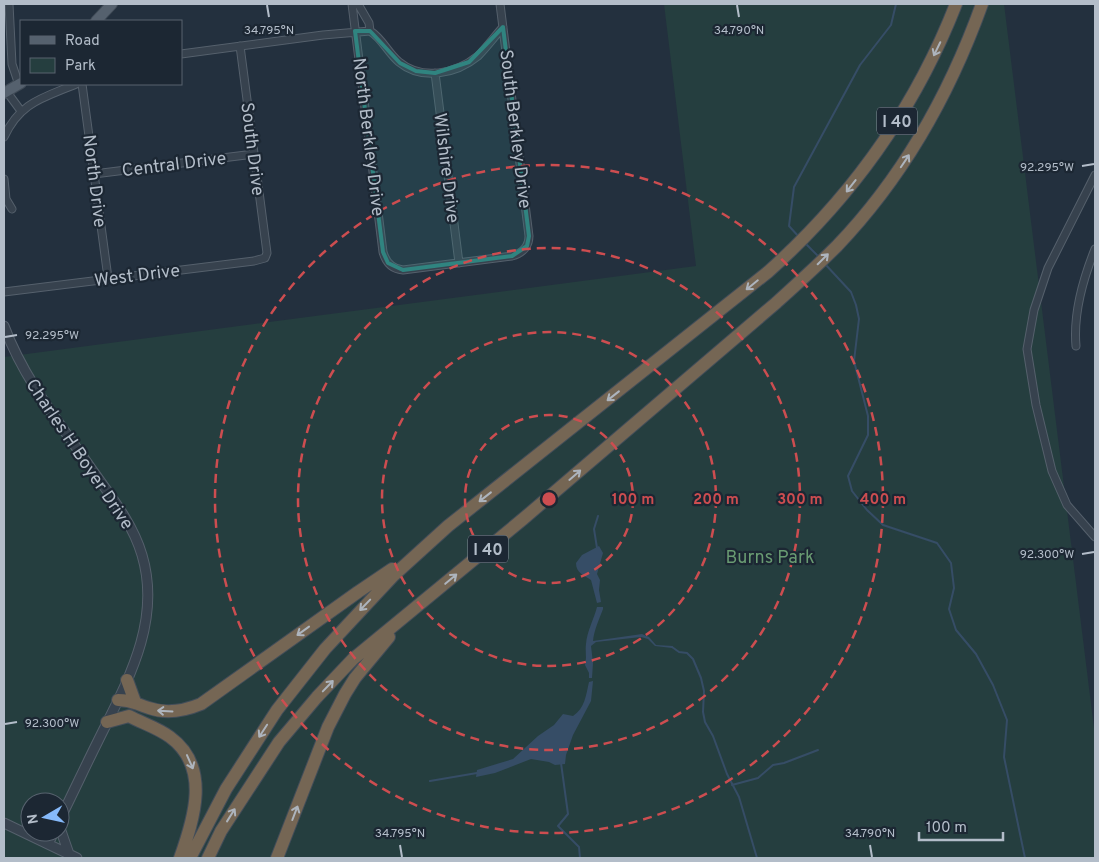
<svg xmlns="http://www.w3.org/2000/svg" width="1099" height="862" font-family="Overpass,sans-serif">
<style>
.green{fill:#253e3f;fill-rule:evenodd}
.water{fill:#364d66}
.lines{fill:none;stroke-linecap:round;stroke-linejoin:round}
.stream{stroke:#364d66;stroke-width:2}
.minor-casing{stroke:#55606c;stroke-width:9}
.tertiary-casing{stroke:#55606c;stroke-width:11}
.primary-casing{stroke:#404b57;stroke-width:12}
.motorway-casing{stroke:#424d59;stroke-width:14}
.minor{stroke:#37424e;stroke-width:7}
.tertiary{stroke:#37424e;stroke-width:9}
.primary{stroke:#55616e;stroke-width:10}
.motorway{stroke:#756654;stroke-width:12}
.oneway{stroke:#adb4bd}
.marked{fill:#308480;fill-opacity:0.2;stroke:#308480;stroke-width:4;stroke-linejoin:round}
.ticks{fill:none;stroke:#b3bdc9;stroke-width:2}
.ring{fill:none;stroke:#cd4d50;stroke-width:2.5;stroke-dasharray:9 6}
.labels{text-anchor:middle;stroke-width:4.5;stroke-linejoin:round;paint-order:stroke}
.shield{fill:#1c2733;stroke:#86909c;stroke-width:1}
.shield-label{font-size:16px;font-weight:bold;fill:#b3bdc9}
.street-label{font-size:18px;fill:#b3bdc9;stroke:#1c2733}
.park-label{font-size:18px;fill:#699b72;stroke:#1c2733}
.ticks-label{font-size:12px;text-anchor:middle;fill:#b3bdc9;stroke:#1c2733;stroke-width:4.5;stroke-linejoin:round;paint-order:stroke}
.centre{fill:#cd4d50;stroke:#1c2733;stroke-width:2.5}
.ring-label{font-size:15px;text-anchor:middle;font-weight:bold;fill:#cd4d50;stroke:#1c2733;stroke-width:4.5;stroke-linejoin:round;paint-order:stroke}
</style>
<rect width="100%" height="100%" fill="#23303e"/>
<path class="green" d="M664 4H1004L1095 736V858H4V357L696 266ZM30 802H60V832H30Z"/>
<path class="water" d="M599 546 603 553 597 574 600 580 599 590 601 602 597 603 591 580C584 575 576 573 576 563L582 555Z
M597 607H603V609C599 620 594 630 593 641L642 634 649 637 656 645 673 646 672 648 655 646 648 639 641 637 596 642 591 646 593 663 592 678H589V673L585 665C587 658 585 651 586 644 587 631 594 619 597 607Z
M593 681 591 701 573 735 566 755 565 764 555 765 549 762 531 759 495 773 476 777 477 770 513 759 538 736 554 725 563 714 573 716C585 708 586 695 589 682Z"/>
<g class="lines">
<path class="stream" d="M799 237 789 226 794 187 860 65 891 25 896 4
M806 244 819 257
M825 264 851 292 856 305 859 319 854 361 868 416V435L848 476 852 491 867 510 883 525 937 543 951 563 954 588 949 609 956 630 976 654 993 685 1007 720 1004 757 1025 858
M597 548 594 529 598 516
M672 647 679 652 687 653 693 659 701 678 704 691 703 712 705 722 713 736 727 774 739 797 757 858
M561 763 568 814 558 826 579 847 580 858
M430 781 477 773
M732 785 758 778 773 765 784 763 818 750"/>
<defs>
<path id="minor" d="M9 4 12 64 19 85
M352 4 383 252C386 263 392 269 403 270L512 256C523 253 529 246 529 236L500 4
M358 4 369 23 370 31C382 38 388 53 399 62 422 81 456 74 478 56 487 47 495 36 503 27
M181 54 323 35 370 31
M435 73 459 263
M82 84 108 278
M7 92 21 111
M4 137C20 102 43 98 76 84
M94 174 254 154
M1095 175 1048 268 1034 310 1027 349 1036 405 1052 471 1067 505 1095 537
M4 179 6 199 12 209
M4 292 254 261 265 258 267 253 240 46
M1076 346C1073 313 1083 279 1095 249"/>
<path id="tertiary" d="M4 326C23 377 57 420 88 464 108 493 132 521 142 555 162 622 127 682 98 741 85 767 73 793 60 819
M4 823 77 858
M60 828 69 854
M48 844 54 832"/>
<path id="primary" d="M96 21 112 4
M4 93 21 83"/>
<path id="motorway" d="M127 680 135 702
M118 700C133 700 135 704 149 708 166 714 184 711 201 704L358 592 392 569
M107 722 129 716C142 723 158 728 170 737 211 767 194 819 180 858
M190 858 226 789 277 710 325 649 394 575 448 526 768 272C852 197 915 109 956 4
M208 858 221 831 279 742 317 697 353 659 523 519 776 303C797 284 817 266 837 246 903 177 950 93 982 4
M277 858 328 727 345 694 355 678 389 637"/>
</defs>
<use href="#minor" class="minor-casing"/>
<use href="#tertiary" class="tertiary-casing"/>
<use href="#primary" class="primary-casing"/>
<use href="#motorway" class="motorway-casing"/>
<use href="#minor" class="minor"/>
<use href="#tertiary" class="tertiary"/>
<use href="#primary" class="primary"/>
<use href="#motorway" class="motorway"/>
</g>
<defs><path id="oneway-shaft" d="M-6 0H5M1.5-3L5.5 0L1.5 3" fill="none" stroke-width="1.6" stroke-linecap="round" stroke-linejoin="round" transform="scale(1.25)"/></defs>
<g class="oneway">
<use href="#oneway-shaft" transform="translate(937 49) rotate(116)"/>
<use href="#oneway-shaft" transform="translate(905 161) rotate(-56)"/>
<use href="#oneway-shaft" transform="translate(851 186) rotate(128)"/>
<use href="#oneway-shaft" transform="translate(823 259) rotate(-45)"/>
<use href="#oneway-shaft" transform="translate(752 285) rotate(141)"/>
<use href="#oneway-shaft" transform="translate(613 396) rotate(142)"/>
<use href="#oneway-shaft" transform="translate(575 475) rotate(-41)"/>
<use href="#oneway-shaft" transform="translate(485 497) rotate(142)"/>
<use href="#oneway-shaft" transform="translate(451 579) rotate(-40)"/>
<use href="#oneway-shaft" transform="translate(365 605) rotate(134)"/>
<use href="#oneway-shaft" transform="translate(303 631) rotate(144)"/>
<use href="#oneway-shaft" transform="translate(328 686) rotate(-46)"/>
<use href="#oneway-shaft" transform="translate(165 711) rotate(-177)"/>
<use href="#oneway-shaft" transform="translate(263 731) rotate(123)"/>
<use href="#oneway-shaft" transform="translate(190 762) rotate(66)"/>
<use href="#oneway-shaft" transform="translate(295 813) rotate(-69)"/>
<use href="#oneway-shaft" transform="translate(231 815) rotate(-58)"/>
</g>
<path class="marked" d="M503 27 529 236 527 246 512 256 403 270 388 263 383 252 355 31H370L400 63 416 71 435 73 469 62Z"/>
<path class="ticks" d="M267 5 269 17M737 5 739 17M1082 166 1094 164M5 337 17 335M1082 554 1094 552M5 724 17 722M400 845 402 857M870 845 872 857"/>
<g class="ring">
<circle cx="549" cy="499" r="84"/>
<circle cx="549" cy="499" r="167"/>
<circle cx="549" cy="499" r="251"/>
<circle cx="549" cy="499" r="334"/>
</g>
<g class="labels">
<g class="shield">
<rect x="877" y="107.5" width="40" height="27" rx="4"/>
<rect x="468" y="535.5" width="40" height="27" rx="4"/>
</g>
<g class="shield-label">
<text x="897" y="127">I 40</text>
<text x="488" y="555">I 40</text>
</g>
<g class="street-label">
<text transform="translate(516 129) rotate(83)" y="6">South Berkley Drive</text>
<text transform="translate(369 137) rotate(83)" y="6">North Berkley Drive</text>
<text transform="translate(253 149) rotate(83)" y="6">South Drive</text>
<text transform="translate(174 164) rotate(-7)" y="6">Central Drive</text>
<text transform="translate(447 168) rotate(83)" y="6">Wilshire Drive</text>
<text transform="translate(95 181) rotate(83)" y="6">North Drive</text>
<text transform="translate(137 275) rotate(-7)" y="6">West Drive</text>
<text transform="translate(80 454) rotate(56)" y="6">Charles H Boyer Drive</text>
</g>
<g class="park-label">
<text x="770" y="563">Burns Park</text>
</g>
</g>
<g class="ticks-label">
<text x="269" y="34">34.795°N</text>
<text x="739" y="34">34.790°N</text>
<text x="1047" y="171">92.295°W</text>
<text x="52" y="339">92.295°W</text>
<text x="1047" y="558">92.300°W</text>
<text x="52" y="727">92.300°W</text>
<text x="400" y="837">34.795°N</text>
<text x="870" y="837">34.790°N</text>
</g>
<circle cx="549" cy="499" r="8" class="centre"/>
<g class="ring-label">
<text x="633" y="504">100 m</text>
<text x="716" y="504">200 m</text>
<text x="800" y="504">300 m</text>
<text x="883" y="504">400 m</text>
</g>
<rect width="1099" height="862" fill="none" stroke="#b3bdc9" stroke-width="10"/>
<rect x="20" y="20" width="162" height="65" fill="#1c2733" stroke="#58636f"/>
<rect x="30" y="36" width="25" height="8" fill="#55616e" stroke="#58636f"/>
<text x="65" y="45" font-size="15" fill="#b3bdc9">Road</text>
<rect x="30" y="58" width="25" height="15" fill="#253e3f" stroke="#58636f"/>
<text x="65" y="70" font-size="15" fill="#b3bdc9">Park</text>
<g transform="translate(45 817) rotate(261)"><circle r="24" fill="#1c2733" stroke="#58636f"/>
<path d="M0-4L9 19L0 12L-9 19Z" fill="#86bafb"/>
<text y="-8" font-size="14" font-weight="bold" text-anchor="middle" fill="#b3bdc9">N</text>
</g>
<path d="M919 832v8h84v-8" fill="none" stroke="#b3bdc9" stroke-width="2.5"/>
<text x="926" y="832" font-size="15" fill="#b3bdc9" stroke="#1c2733" stroke-width="4" paint-order="stroke">100 m</text>
</svg>
